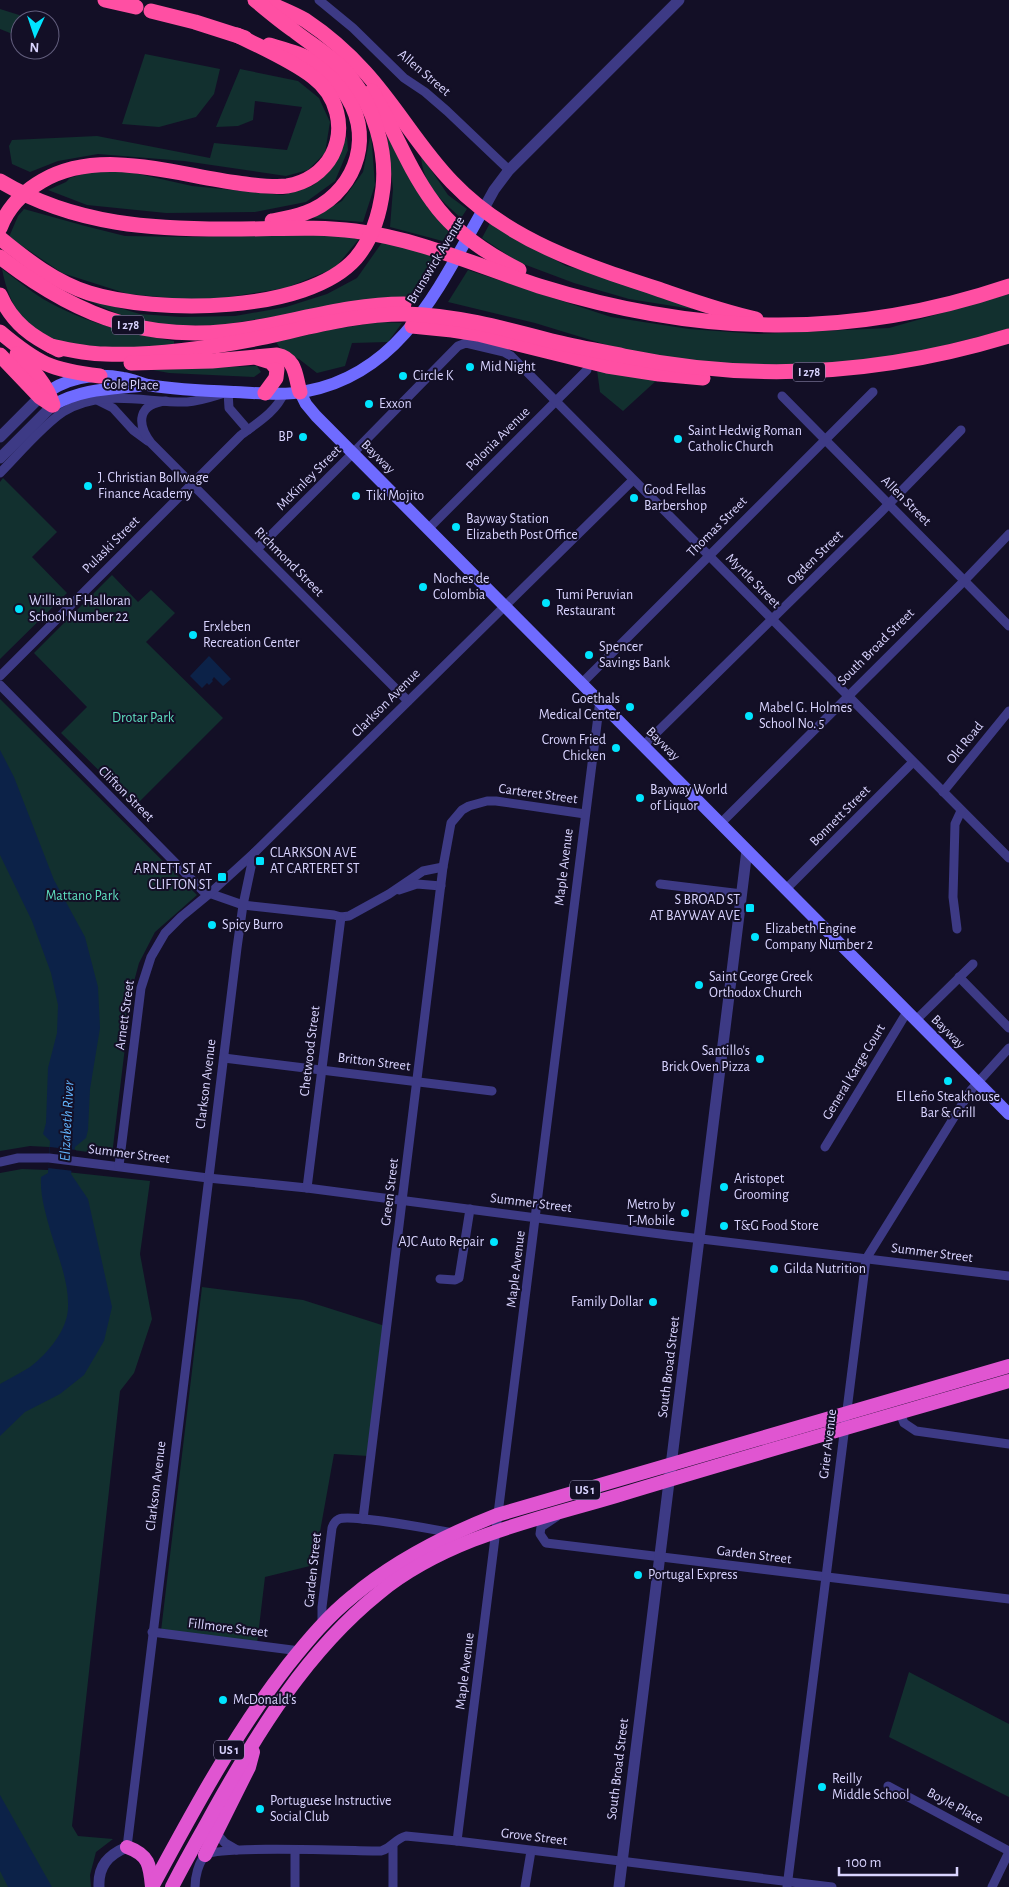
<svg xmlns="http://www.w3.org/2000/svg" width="1009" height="1887" viewBox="0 0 1009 1887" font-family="'Alegreya Sans',sans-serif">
<rect width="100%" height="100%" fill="#130f26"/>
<g fill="#12302f">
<path d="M 0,9 L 35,20 L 20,20 L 20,37 L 0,29 Z"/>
<path d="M 145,54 L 220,69 L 214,94 L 196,117 L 159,127 L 122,124 Z"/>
<path d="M 240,69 L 298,81 L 319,98 L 330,122 L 325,153 L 308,170 L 286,176 L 184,161 L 98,154 L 58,161 L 30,172 L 12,164 L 9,146 L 12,140 L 97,136 L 210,158 L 214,143 L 287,150 L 302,107 L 255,101 L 253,120 L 238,126 L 216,127 Z"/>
<path d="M 371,132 L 375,185 L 363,222 L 312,218 L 342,201 L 363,172 Z"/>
<path d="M 387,135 L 421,196 L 454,237 L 450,243 L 390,227 L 393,189 Z"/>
<path d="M 347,136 L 348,150 L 335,181 L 306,202 L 255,212 L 166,213 L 87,205 L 48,190 L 66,182 L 70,178 L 92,171 L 121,170 L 192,186 L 283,195 L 312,186 L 329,172 Z"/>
<path d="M 421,155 L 448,195 L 467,209 L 461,218 C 441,200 422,184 421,155 Z"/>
<path d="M 24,209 L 85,226 L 125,236 L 196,237 L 267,233 L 327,233 L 359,239 L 335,268 L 286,288 L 203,301 L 128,294 L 62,273 L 9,237 L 18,216 Z"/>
<path d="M 490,223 L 566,266 L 591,272 L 693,306 L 692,309 L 629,299 L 574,283 L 518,262 L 482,238 Z"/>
<path d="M 383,241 L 442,259 L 417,302 L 377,300 L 234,323 L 233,325 L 172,326 L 125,317 L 78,296 L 140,314 L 181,317 L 235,316 L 286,307 L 327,294 L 357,278 Z"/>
<path d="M 2,269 C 16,279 29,290 43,299 C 84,323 128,333 174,341 L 174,347 C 151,348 128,349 105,348 C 93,347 78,349 67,346 C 28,335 9,307 2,269 Z"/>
<path d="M 468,270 L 611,317 L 689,329 L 758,334 L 889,328 L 1009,294 L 1009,329 L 911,354 L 836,366 L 757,366 L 668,359 L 607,345 L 535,323 L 448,302 Z"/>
<path d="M 379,322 L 402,323 L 388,342 L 352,343 L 345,366 L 317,373 L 299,359 L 284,354 L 276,342 L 329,330 Z"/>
<path d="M 257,366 L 261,372 L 254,377 L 169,373 L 153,370 Z"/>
<path d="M 597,370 L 658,379 L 623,411 L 600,392 Z"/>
<path d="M 3,478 L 57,532 L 32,557 L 67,593 L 0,659 L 0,482 Z"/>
<path d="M 112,575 L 138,602 L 151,590 L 175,613 L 146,642 L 223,718 L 135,806 L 61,733 L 87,707 L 34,653 Z"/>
<path d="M 0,699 L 197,895 L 155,932 L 139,963 L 132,989 L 112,1155 L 49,1147 L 30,1146 L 0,1151 Z"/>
<path d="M 22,1169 L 48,1170 L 150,1181 L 140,1254 L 152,1319 L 134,1373 L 120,1391 L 72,1826 L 78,1836 L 113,1839 L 96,1852 L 90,1875 L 91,1887 L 0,1887 L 0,1173 Z"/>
<path d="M 202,1287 L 303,1300 L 385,1326 L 369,1456 L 334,1454 L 314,1565 L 265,1577 L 257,1644 L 161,1631 Z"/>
<path d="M 909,1672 L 1009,1724 L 1009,1797 L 889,1737 Z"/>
</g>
<g fill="#0c2248">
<path d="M 209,656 L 231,679 L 223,686 L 214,677 L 212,680 L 213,681 L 209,685 L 207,683 L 202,688 L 190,676 Z"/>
<path d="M 0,750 L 14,777 L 54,880 L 85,937 L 98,987 L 100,1028 L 90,1089 L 88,1130 L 86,1138 L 75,1147 L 71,1174 L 88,1199 L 112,1307 L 104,1341 L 84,1375 L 60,1394 L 25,1412 L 0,1436 L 0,1384 C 10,1378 21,1373 30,1367 C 47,1354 68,1330 68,1307 C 69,1282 58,1256 51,1233 C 46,1214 40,1197 41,1177 L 48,1173 L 50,1141 L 43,1134 L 46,1123 L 48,1068 L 57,1033 L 58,1005 L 51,973 L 32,921 L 0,855 Z"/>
<path d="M 0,1795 L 52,1887 L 8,1887 L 0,1871 Z"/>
</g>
<path fill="#130f26" d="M 50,1147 L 76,1150 L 74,1171 L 48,1168 Z"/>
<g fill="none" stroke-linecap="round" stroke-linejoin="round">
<g stroke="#3d3a85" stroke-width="9">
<path d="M 319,0 L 353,28 L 404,78 L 425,92 L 447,111 L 509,170"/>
<path d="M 782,396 L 1009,626"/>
<path d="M 99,401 L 113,408 L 133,430 L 148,441"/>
<path d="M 166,401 C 138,404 136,423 151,443 L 408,701"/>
<path d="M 0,473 C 18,455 42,426 63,412 C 101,388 146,403 187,402 C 201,401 214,396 228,392 L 229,408 L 248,430"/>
<path d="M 428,529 L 587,370"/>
<path d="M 257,549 L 353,453 L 458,346 L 466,343 L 504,352 L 511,356 L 1009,858"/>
<path d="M 0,676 L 241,435 C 257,423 276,412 284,393"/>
<path d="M 582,683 L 873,392"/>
<path d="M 0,685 L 203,891 L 243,905 L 334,915 L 341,917 L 349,916 L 389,894 L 423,871 L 443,867"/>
<path d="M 644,745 L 881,512 L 961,430"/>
<path d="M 943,792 L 1009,711"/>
<path d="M 721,823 L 965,580 L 1009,534"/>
<path d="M 660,884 L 742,894"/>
<path d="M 786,889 L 913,762"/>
<path d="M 399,890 L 417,884 L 441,886"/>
<path d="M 957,929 L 953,897 L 955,824 L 961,811"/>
<path d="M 959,977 L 1009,1028"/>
<path d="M 916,1020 L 973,964"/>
<path d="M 224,1058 L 492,1091"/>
<path d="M 825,1147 L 907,1012"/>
<path d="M 0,1162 L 18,1158 L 49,1158 L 208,1178 L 307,1188 L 668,1235 L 1009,1276"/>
<path d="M 119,1166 L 141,988 L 151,957 L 165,933 L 181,917 L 209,894 L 254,853 L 633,480"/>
<path d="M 307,1188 L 341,917"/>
<path d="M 440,1279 L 455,1280 L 459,1278 L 470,1209"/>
<path d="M 900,1413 L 904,1423 L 916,1431 L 1009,1444"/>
<path d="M 556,1517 L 541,1527 L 540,1534 L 546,1543 L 1009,1599"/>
<path d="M 363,1519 L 443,867 L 451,823 L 462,810 L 469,806 L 487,801 L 496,801 L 585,814"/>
<path d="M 322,1624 L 322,1607 L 332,1528 C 333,1524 335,1521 339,1519 C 350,1514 437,1530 453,1533"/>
<path d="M 152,1632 L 300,1651"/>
<path d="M 888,1786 L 1009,1851"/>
<path d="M 217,1834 L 225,1843 L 237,1850"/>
<path d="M 457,1841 L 600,700"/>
<path d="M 393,1846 L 393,1887"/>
<path d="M 127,1847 L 237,948 L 243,905 L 254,853"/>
<path d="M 195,1887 C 195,1878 198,1862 206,1855 C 218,1845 356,1851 381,1851 C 394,1847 394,1839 406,1836 L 457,1841 L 832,1887"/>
<path d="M 295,1887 L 295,1850"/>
<path d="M 525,1887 L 531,1851"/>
<path d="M 787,1887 L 866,1259 L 971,1090 L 1009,1048"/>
<path d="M 992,1887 L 1009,1852"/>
</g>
<g stroke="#3d3a85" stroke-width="11">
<path d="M 483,210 L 494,190 L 509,170 L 679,0"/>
<path d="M 0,437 L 40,397"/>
<path d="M 0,458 L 53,405"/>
<path d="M 99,1887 C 98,1866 108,1855 127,1847"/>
<path d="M 619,1887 L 747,850"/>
</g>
<g stroke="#6f6bff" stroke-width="12">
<path d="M 300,392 L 306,404 L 316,416 L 1009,1114"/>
<path d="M 41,397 C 64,378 94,372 123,378 C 132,379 140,383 148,385 C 177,390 207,391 235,392 C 258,393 284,396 307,391 C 402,373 440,285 483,210"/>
<path d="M 53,405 C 81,389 108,389 139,386"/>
</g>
<g stroke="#e055d1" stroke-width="14">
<path d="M 127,1847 C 149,1855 150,1865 152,1887"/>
<path d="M 205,1855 L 249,1767 L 253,1752"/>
<path d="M 152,1887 C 193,1811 235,1733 288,1665 C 308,1640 328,1616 353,1596 C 396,1560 446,1535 497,1515 L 1009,1366"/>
<path d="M 172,1887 C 185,1861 200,1836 214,1810 C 259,1730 307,1651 379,1593 C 446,1538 535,1520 616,1496 C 747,1456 878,1419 1009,1381"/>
</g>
<g stroke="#ff4fa3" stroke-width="15">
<path d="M 105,0 L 136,7"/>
<path d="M 267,2 C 279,8 293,13 305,20 C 326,34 348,53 365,72 C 397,107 419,148 452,182 C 507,240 584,265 658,289 C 690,300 723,312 756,319"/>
<path d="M 151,11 L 195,22 L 245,38"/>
<path d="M 269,45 C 286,50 303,54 318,64 C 331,73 340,85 348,98 C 375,142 352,196 305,213 C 295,217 283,219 272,221"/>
<path d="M 372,91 C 393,127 408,168 433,202 C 454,232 486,253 519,270"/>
<path d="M 0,181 C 75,226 156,230 241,229 C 279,229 317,226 355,231 C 419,239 478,266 539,286 C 700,336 849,340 1009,286"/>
<path d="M 0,228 C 8,207 23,192 42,181 C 100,147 176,175 238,183 C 254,185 271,188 287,186 C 306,183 323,172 332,155 C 346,128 337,95 313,77 C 291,60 262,48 237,35"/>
<path d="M 0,238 C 28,261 55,282 89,293 C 156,314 307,314 356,258 C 373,238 380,213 383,188 C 387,151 374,107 351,78 C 335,58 313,46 293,30 C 280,21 267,10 255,0"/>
<path d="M 0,257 C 81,320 155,346 258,327 C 307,318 354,304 404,304"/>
<path d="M 0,295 C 12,323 32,337 59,350"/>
<path d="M 412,326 L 452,330 L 478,334 L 607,366 L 659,374 L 703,378"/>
<path d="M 0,332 C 38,364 51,370 100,376"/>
<path d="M 51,346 C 69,350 87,354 105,354 C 156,356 209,348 260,338 C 307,328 355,314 404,314 C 455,315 503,328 552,341 C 576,347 600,351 624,356 C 755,383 881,375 1009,336"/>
<path d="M 17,354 C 32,369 47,384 53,405"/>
<path d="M 0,355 L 40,397 L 52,405"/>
<path d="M 258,358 L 271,362 L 277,369 L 276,378 L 265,393"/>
<path d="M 131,363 L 212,361 L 277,355 C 297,359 295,377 300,392"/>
</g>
</g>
<g fill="#00e5ff" stroke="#130f26" stroke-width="2">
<circle cx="470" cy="367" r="5"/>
<circle cx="403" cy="376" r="5"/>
<circle cx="369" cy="404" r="5"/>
<circle cx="303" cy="437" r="5"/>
<circle cx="678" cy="439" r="5"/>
<circle cx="88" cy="486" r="5"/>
<circle cx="356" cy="496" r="5"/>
<circle cx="634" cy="498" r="5"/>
<circle cx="456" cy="527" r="5"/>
<circle cx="423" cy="587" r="5"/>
<circle cx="546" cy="603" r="5"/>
<circle cx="19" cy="609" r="5"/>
<circle cx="193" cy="635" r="5"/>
<circle cx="589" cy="655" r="5"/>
<circle cx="630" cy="707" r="5"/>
<circle cx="749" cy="716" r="5"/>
<circle cx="616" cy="748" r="5"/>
<circle cx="640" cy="798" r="5"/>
<rect x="255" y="856" width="10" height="10" rx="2.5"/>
<rect x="217" y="872" width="10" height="10" rx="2.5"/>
<rect x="745" y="903" width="10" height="10" rx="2.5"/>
<circle cx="212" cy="925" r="5"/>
<circle cx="755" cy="937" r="5"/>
<circle cx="699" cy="985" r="5"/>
<circle cx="760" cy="1059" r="5"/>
<circle cx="948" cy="1081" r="5"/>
<circle cx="724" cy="1187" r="5"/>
<circle cx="685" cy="1213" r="5"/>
<circle cx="724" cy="1226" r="5"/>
<circle cx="494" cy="1242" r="5"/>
<circle cx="774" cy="1269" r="5"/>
<circle cx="653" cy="1302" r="5"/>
<circle cx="638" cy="1575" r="5"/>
<circle cx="223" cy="1700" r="5"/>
<circle cx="822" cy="1787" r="5"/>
<circle cx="260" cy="1809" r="5"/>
</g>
<g text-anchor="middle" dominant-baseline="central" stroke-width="4" stroke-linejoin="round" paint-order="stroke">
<g fill="#130f26" stroke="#9e99be" stroke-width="1">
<rect x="112" y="315.5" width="32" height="19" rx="4"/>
<rect x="793" y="362.5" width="32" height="19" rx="4"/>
<rect x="570" y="1480.5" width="30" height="19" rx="4"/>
<rect x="214" y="1740.5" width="30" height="19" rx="4"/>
</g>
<g font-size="12" font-weight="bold" fill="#d9d4ff">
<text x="128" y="325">I 278</text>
<text x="809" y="372">I 278</text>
<text x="585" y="1490">US 1</text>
<text x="229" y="1750">US 1</text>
</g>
<g font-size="14" fill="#d9d4ff" stroke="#130f26">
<text transform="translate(424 73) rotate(40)">Allen Street</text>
<text transform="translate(436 260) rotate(-59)">Brunswick Avenue</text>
<text transform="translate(131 385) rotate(1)">Cole Place</text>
<text transform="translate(498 439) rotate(-45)">Polonia Avenue</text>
<text transform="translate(378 457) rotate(45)">Bayway</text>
<text transform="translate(309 478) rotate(-45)">McKinley Street</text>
<text transform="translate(906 501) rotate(45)">Allen Street</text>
<text transform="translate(717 527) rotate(-45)">Thomas Street</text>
<text transform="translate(111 545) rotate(-45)">Pulaski Street</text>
<text transform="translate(815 558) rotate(-44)">Ogden Street</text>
<text transform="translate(289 562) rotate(45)">Richmond Street</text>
<text transform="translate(753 581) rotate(45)">Myrtle Street</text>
<text transform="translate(876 647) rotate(-45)">South Broad Street</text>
<text transform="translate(386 703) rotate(-45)">Clarkson Avenue</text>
<text transform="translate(965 743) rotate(-51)">Old Road</text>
<text transform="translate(663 744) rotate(45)">Bayway</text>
<text transform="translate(126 794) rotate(45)">Clifton Street</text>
<text transform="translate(538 794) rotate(8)">Carteret Street</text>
<text transform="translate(840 816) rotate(-45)">Bonnett Street</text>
<text transform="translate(564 867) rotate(-83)">Maple Avenue</text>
<text transform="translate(125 1015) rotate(-82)">Arnett Street</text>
<text transform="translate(948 1032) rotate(45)">Bayway</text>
<text transform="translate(310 1051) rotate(-83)">Chetwood Street</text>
<text transform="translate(374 1062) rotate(7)">Britton Street</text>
<text transform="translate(854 1072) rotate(-59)">General Karge Court</text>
<text transform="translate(206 1084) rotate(-83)">Clarkson Avenue</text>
<text transform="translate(129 1154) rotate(7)">Summer Street</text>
<text transform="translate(390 1192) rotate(-83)">Green Street</text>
<text transform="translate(531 1203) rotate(7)">Summer Street</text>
<text transform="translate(932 1253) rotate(7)">Summer Street</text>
<text transform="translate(516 1269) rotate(-83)">Maple Avenue</text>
<text transform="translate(669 1367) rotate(-83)">South Broad Street</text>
<text transform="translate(828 1444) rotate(-83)">Grier Avenue</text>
<text transform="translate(156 1486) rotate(-83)">Clarkson Avenue</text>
<text transform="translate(754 1555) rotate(7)">Garden Street</text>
<text transform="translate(313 1570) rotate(-84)">Garden Street</text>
<text transform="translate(228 1628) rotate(7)">Fillmore Street</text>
<text transform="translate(465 1671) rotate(-83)">Maple Avenue</text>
<text transform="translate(618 1769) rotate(-83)">South Broad Street</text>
<text transform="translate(955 1806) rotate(28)">Boyle Place</text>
<text transform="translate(534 1837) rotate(7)">Grove Street</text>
</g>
<g font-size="14" fill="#d9d4ff" stroke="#130f26" text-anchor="start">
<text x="480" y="367">Mid Night</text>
<text x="413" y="376">Circle K</text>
<text x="379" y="404">Exxon</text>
<text x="688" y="431">Saint Hedwig Roman<tspan x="688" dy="16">Catholic Church</tspan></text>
<text x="293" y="437" text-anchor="end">BP</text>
<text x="98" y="478">J. Christian Bollwage<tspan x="98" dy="16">Finance Academy</tspan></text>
<text x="644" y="490">Good Fellas<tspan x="644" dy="16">Barbershop</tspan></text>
<text x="366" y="496">Tiki Mojito</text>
<text x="466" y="519">Bayway Station<tspan x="466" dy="16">Elizabeth Post Office</tspan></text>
<text x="433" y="579">Noches de<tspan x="433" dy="16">Colombia</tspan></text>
<text x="556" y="595">Tumi Peruvian<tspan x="556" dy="16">Restaurant</tspan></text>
<text x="29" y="601">William F Halloran<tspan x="29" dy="16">School Number 22</tspan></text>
<text x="203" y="627">Erxleben<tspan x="203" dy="16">Recreation Center</tspan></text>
<text x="599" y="647">Spencer<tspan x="599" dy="16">Savings Bank</tspan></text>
<text x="620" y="699" text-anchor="end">Goethals<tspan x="620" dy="16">Medical Center</tspan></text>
<text x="759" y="708">Mabel G. Holmes<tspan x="759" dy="16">School No. 5</tspan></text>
<text x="606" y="740" text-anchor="end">Crown Fried<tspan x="606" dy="16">Chicken</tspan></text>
<text x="650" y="790">Bayway World<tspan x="650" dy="16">of Liquor</tspan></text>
<text x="270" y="853">CLARKSON AVE<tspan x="270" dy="16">AT CARTERET ST</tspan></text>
<text x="212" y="869" text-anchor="end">ARNETT ST AT<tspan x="212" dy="16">CLIFTON ST</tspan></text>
<text x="740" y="900" text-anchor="end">S BROAD ST<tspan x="740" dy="16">AT BAYWAY AVE</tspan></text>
<text x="222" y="925">Spicy Burro</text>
<text x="765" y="929">Elizabeth Engine<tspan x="765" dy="16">Company Number 2</tspan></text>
<text x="709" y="977">Saint George Greek<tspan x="709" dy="16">Orthodox Church</tspan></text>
<text x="750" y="1051" text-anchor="end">Santillo's<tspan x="750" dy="16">Brick Oven Pizza</tspan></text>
<text x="948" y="1097" text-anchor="middle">El Leño Steakhouse<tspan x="948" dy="16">Bar &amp; Grill</tspan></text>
<text x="734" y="1179">Aristopet<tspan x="734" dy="16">Grooming</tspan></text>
<text x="675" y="1205" text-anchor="end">Metro by<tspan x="675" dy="16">T-Mobile</tspan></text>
<text x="734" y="1226">T&amp;G Food Store</text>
<text x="484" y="1242" text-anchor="end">AJC Auto Repair</text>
<text x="784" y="1269">Gilda Nutrition</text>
<text x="643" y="1302" text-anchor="end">Family Dollar</text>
<text x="648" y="1575">Portugal Express</text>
<text x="233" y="1700">McDonald's</text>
<text x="832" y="1779">Reilly<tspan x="832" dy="16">Middle School</tspan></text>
<text x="270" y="1801">Portuguese Instructive<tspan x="270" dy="16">Social Club</tspan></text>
</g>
<g font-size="14" fill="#5fe0c0" stroke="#130f26">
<text x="143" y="718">Drotar Park</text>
<text x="82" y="896">Mattano Park</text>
</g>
<g font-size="15" font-style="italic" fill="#62b6ff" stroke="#130f26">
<text transform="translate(67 1121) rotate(-87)">Elizabeth River</text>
</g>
</g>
<g transform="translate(35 35) rotate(183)"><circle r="24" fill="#130f26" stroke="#625e7d"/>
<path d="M0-4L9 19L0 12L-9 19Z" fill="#00e5ff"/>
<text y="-8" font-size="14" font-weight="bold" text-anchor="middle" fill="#d9d4ff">N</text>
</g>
<path d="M839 1867v8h118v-8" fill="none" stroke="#d9d4ff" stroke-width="2.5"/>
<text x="846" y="1867" font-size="15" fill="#d9d4ff" stroke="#130f26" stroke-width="4" paint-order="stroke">100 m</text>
</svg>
